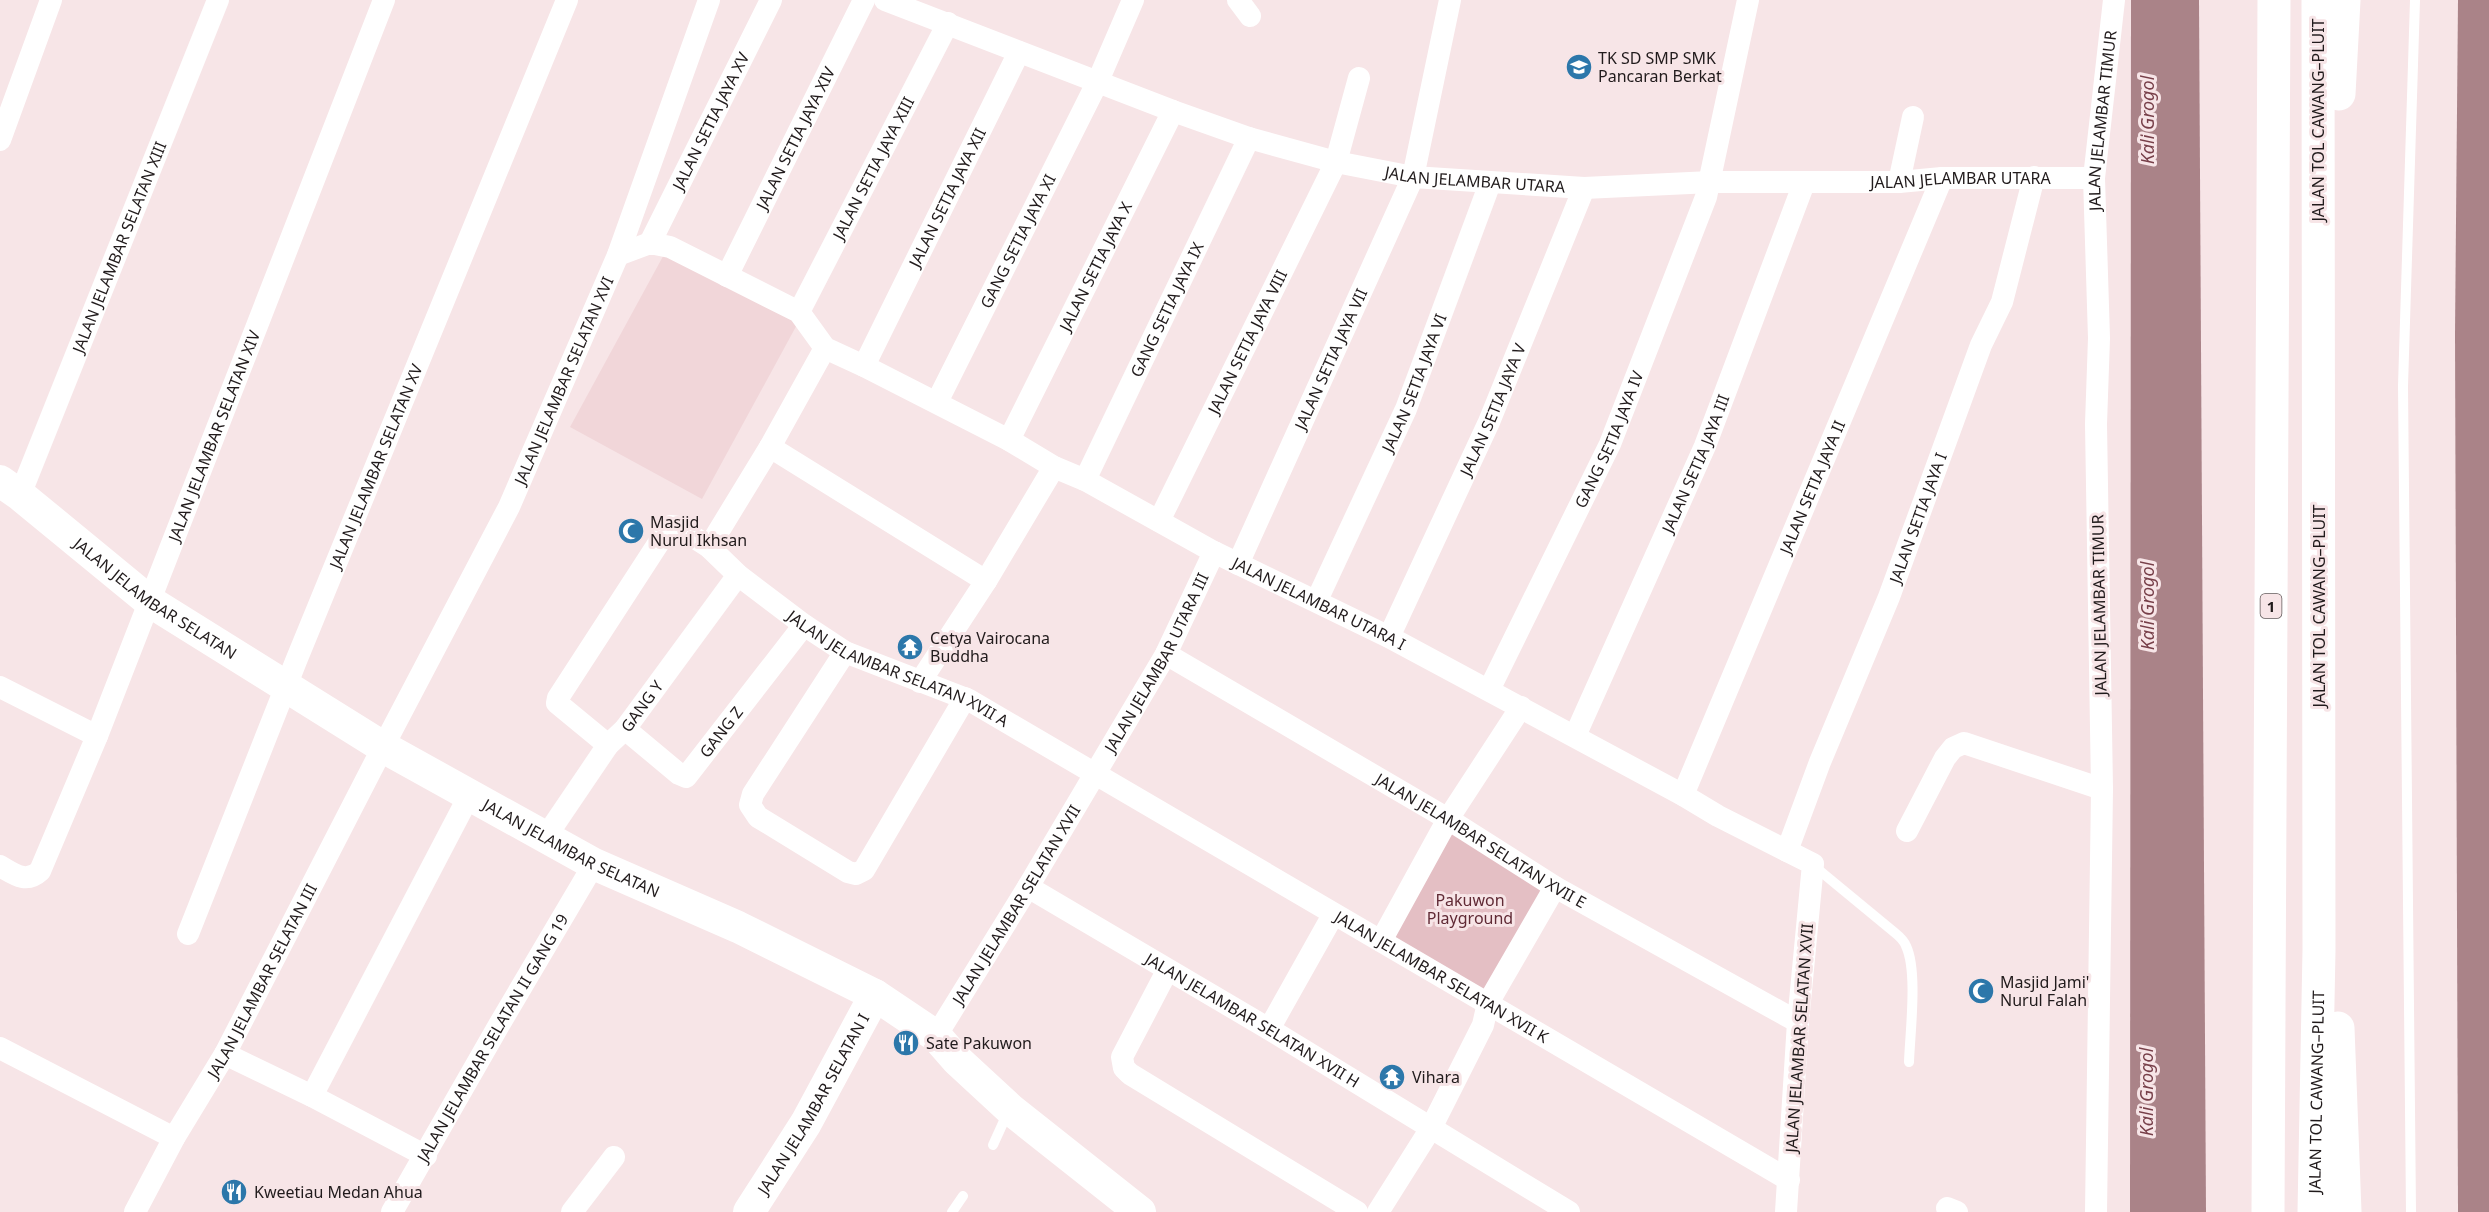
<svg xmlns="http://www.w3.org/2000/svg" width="2489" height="1212" viewBox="0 0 2489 1212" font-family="'Noto Sans',sans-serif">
<rect width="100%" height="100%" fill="#f7e5e7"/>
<path fill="#f1d6d9" d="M 667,249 L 799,321 L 702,499 L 570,427 Z"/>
<path fill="#e4bfc4" d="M 1448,819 L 1555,887 L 1488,1003 L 1381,941 Z"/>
<g fill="#aa8388">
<path d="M 2131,0 L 2199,0 L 2206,1212 L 2130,1212 Z"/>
<path d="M 2458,0 L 2489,0 L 2489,1212 L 2458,1212 L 2455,334 Z"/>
</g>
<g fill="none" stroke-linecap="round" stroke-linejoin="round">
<g stroke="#fff" stroke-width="10">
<path d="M 1814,866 L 1894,932 C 1899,936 1904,940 1906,946 C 1918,971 1910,1033 1909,1062"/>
<path d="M 993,1145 L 1008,1112"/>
<path d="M 952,1212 L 963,1196"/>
<path d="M 2411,1212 L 2403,386 L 2415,0"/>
</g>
<g stroke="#fff" stroke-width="22">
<path id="s1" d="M 885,0 L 1173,111 L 1249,138 L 1336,162 L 1413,177 L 1584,188 L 1711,182 L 1899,182 L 1942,178 L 2094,178"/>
<path d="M 1238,0 L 1250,16"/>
<path d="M 0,140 L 51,0"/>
<path d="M 1899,182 L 1913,117"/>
<path id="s2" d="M 650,243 L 771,0"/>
<path id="s3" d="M 618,255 L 650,243 L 670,247 L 799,312 L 825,348 L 864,366 L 1009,440 L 1054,467 L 1085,480 L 1214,552 L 1389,637 L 1683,795 L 1718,816 L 1813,864 L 1798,1022 L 1786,1212"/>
<path id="s4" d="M 727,276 L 864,0"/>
<path id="s5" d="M 799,312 L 948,23"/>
<path id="s6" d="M 864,366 L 1019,52"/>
<path id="s7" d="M 937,402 L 1098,81 L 1133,0"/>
<path id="s8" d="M 1009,440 L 1173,111"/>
<path d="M 770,447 L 986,581"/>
<path id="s9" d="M 1085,480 L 1249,138"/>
<path id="s10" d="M 20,495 L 218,0"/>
<path id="s11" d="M 1159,521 L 1336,162 L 1359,78"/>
<path d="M 709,547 L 770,447 L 825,348"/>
<path id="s12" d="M 1238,564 L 1413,177 L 1450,0"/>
<path id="s13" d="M 1317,600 L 1406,409 L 1490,183"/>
<path id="s14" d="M 1389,637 L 1489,422 L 1584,188"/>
<path d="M 845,652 L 753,794 L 750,805 L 758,817 L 848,872 L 856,874 L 864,870 L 965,698"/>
<path id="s15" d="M 1166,654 L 1448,819 L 1555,887 L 1798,1022"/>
<path d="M 920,682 L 986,581 L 1054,467"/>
<path d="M 0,687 L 97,736"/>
<path id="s16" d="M 1489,690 L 1610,444 L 1706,197 L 1748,0"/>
<path id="s17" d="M 625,729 L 679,774 L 686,777 L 804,625"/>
<path id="s18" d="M 1575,736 L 1705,446 L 1804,183"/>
<path id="s19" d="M 608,745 L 557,703 L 558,698 L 667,530 L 671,526 L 678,527 L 709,547 L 738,575 L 804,625 L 845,652 L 969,700 L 1789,1180"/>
<path id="s20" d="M 1683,795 L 1942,178"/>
<path d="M 1907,831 L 1945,758 L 1953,748 L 1964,743 L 2102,789"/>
<path id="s21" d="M 545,838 L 608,745 L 625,729 L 738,575"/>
<path id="s22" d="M 1787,851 L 1820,762 L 1889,597 L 1981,345 L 2002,302 L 2034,177"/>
<path id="s23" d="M 0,866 C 14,874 26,884 40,871 L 97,736 L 384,0"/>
<path id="s24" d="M 1028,887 L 1269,1029 L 1569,1212"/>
<path id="s25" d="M 188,934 L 296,661 L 567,0"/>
<path d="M 1381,941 L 1448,819 L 1521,707"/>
<path d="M 1167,971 L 1122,1057 L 1124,1068 L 1130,1074 L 1357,1212"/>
<path d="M 1269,1029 L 1333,915"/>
<path id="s26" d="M 936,1036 L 1028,887 L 1166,654 L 1214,552"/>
<path d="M 0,1048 L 174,1138"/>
<path d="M 225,1054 L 312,1096 L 426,1156"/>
<path d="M 312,1096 L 470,794"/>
<path d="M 1947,1208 L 1957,1212"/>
<path id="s27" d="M 135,1212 L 174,1138 L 225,1054 L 383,747 L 509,507 L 618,255 L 709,0"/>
<path id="s28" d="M 392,1212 L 499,1025 L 594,864"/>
<path d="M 572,1212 L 614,1157"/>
<path d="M 1378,1212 L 1431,1128 L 1483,1025 L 1488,1003 L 1555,887"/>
<path id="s29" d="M 2096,1212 L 2102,789 L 2096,424 L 2099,338 L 2094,178 L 2114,0"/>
</g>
<g stroke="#fff" stroke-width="32">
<path id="s30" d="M 0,481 L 20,495 L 149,601 L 383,747 L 594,864 L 738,927 L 875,995 L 936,1036 L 957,1060 L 1010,1109 L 1140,1212"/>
<path id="s31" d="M 749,1212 L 806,1123 L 875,995"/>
</g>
<g stroke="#fff" stroke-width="33">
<path d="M 2339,94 L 2344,0"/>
<path d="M 2338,1028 L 2345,1212"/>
<path d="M 2268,1212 L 2274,0"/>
<path id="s32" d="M 2314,1212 L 2319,950 L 2318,0"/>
</g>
</g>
<defs>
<symbol id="school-disc" viewBox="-11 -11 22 22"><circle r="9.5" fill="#2c77aa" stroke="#f7e5e7"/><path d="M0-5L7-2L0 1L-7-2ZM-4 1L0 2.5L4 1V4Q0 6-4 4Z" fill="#fff"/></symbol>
<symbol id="mosque-disc" viewBox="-11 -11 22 22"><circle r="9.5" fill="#2c77aa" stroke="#f7e5e7"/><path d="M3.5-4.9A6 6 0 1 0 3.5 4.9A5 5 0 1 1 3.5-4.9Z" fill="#fff"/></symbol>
<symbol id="temple-disc" viewBox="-11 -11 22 22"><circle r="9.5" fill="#2c77aa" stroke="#f7e5e7"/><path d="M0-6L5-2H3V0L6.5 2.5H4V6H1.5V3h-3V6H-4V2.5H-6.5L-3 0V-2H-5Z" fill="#fff"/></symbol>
<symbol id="restaurant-disc" viewBox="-11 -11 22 22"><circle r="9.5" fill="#2c77aa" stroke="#f7e5e7"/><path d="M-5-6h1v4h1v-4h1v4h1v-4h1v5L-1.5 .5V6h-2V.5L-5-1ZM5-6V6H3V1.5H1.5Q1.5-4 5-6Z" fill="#fff"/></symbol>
</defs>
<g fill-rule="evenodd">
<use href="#school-disc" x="1564" y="52" width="30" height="30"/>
<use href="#mosque-disc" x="616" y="516" width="30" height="30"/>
<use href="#temple-disc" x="895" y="632" width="30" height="30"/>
<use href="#mosque-disc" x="1966" y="976" width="30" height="30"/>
<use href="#restaurant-disc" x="891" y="1028" width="30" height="30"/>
<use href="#temple-disc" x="1377" y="1062" width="30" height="30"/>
<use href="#restaurant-disc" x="219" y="1177" width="30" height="30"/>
</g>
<g text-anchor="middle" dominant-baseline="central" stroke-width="6" stroke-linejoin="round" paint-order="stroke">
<rect fill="#f7e5e7" stroke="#615859" stroke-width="1.5" x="2260.5" y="594" width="21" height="24" rx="4.5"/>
<g font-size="15" font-weight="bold" fill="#211b1c">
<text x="2271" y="606">1</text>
</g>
<g font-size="16" fill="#211b1c" stroke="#f7e5e7" text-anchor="start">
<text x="1598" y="58">TK SD SMP SMK<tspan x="1598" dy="18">Pancaran Berkat</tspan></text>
<text x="650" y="522">Masjid<tspan x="650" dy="18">Nurul Ikhsan</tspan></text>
<text x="930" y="638">Cetya Vairocana<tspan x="930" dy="18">Buddha</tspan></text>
<text x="2000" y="982">Masjid Jami'<tspan x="2000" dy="18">Nurul Falah</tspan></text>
<text x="926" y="1043">Sate Pakuwon</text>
<text x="1412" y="1077">Vihara</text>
<text x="254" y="1192">Kweetiau Medan Ahua</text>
</g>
<g font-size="16" fill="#211b1c" stroke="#f7e5e7">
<text stroke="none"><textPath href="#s29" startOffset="1092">JALAN JELAMBAR TIMUR</textPath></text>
<text transform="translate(2318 120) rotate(-90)">JALAN TOL CAWANG–PLUIT</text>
<text stroke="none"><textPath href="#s2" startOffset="136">JALAN SETIA JAYA XV</textPath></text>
<text stroke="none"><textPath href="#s4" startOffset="154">JALAN SETIA JAYA XIV</textPath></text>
<text stroke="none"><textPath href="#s5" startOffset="162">JALAN SETIA JAYA XIII</textPath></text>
<text stroke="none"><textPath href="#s1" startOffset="620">JALAN JELAMBAR UTARA</textPath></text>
<text stroke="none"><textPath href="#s1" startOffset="1106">JALAN JELAMBAR UTARA</textPath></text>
<text stroke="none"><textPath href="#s6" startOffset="188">JALAN SETIA JAYA XII</textPath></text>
<text stroke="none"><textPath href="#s7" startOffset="180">GANG SETIA JAYA XI</textPath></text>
<text stroke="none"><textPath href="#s10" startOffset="267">JALAN JELAMBAR SELATAN XIII</textPath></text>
<text stroke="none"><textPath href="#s8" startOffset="194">JALAN SETIA JAYA X</textPath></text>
<text stroke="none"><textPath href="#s9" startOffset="189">GANG SETIA JAYA IX</textPath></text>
<text stroke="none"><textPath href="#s11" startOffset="200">JALAN SETIA JAYA VIII</textPath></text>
<text stroke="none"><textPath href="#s12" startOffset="225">JALAN SETIA JAYA VII</textPath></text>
<text stroke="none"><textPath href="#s27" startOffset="936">JALAN JELAMBAR SELATAN XVI</textPath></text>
<text stroke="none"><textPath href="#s13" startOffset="238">JALAN SETIA JAYA VI</textPath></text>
<text stroke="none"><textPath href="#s14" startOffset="250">JALAN SETIA JAYA V</textPath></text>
<text stroke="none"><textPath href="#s23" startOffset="513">JALAN JELAMBAR SELATAN XIV</textPath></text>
<text stroke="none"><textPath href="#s16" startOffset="278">GANG SETIA JAYA IV</textPath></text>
<text stroke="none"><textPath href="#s18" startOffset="298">JALAN SETIA JAYA III</textPath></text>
<text stroke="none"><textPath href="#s25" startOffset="504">JALAN JELAMBAR SELATAN XV</textPath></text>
<text stroke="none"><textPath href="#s20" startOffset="334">JALAN SETIA JAYA II</textPath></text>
<text stroke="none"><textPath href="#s22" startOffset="358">JALAN SETIA JAYA I</textPath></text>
<text stroke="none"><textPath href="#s30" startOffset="195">JALAN JELAMBAR SELATAN</textPath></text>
<text stroke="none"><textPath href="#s3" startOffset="800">JALAN JELAMBAR UTARA I</textPath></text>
<text transform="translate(2099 605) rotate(-91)">JALAN JELAMBAR TIMUR</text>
<text transform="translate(2319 606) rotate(-90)">JALAN TOL CAWANG–PLUIT</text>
<text stroke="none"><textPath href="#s26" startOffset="434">JALAN JELAMBAR UTARA III</textPath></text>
<text stroke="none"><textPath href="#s19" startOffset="548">JALAN JELAMBAR SELATAN XVII A</textPath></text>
<text stroke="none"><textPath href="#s21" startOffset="164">GANG Y</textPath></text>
<text stroke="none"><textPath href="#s17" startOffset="135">GANG Z</textPath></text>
<text stroke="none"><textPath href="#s15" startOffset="366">JALAN JELAMBAR SELATAN XVII E</textPath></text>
<text stroke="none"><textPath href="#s30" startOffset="681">JALAN JELAMBAR SELATAN</textPath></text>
<text stroke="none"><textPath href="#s26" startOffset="154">JALAN JELAMBAR SELATAN XVII</textPath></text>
<text stroke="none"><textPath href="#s19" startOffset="1174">JALAN JELAMBAR SELATAN XVII K</textPath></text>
<text stroke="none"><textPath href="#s27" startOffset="264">JALAN JELAMBAR SELATAN III</textPath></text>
<text stroke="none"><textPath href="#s24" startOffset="261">JALAN JELAMBAR SELATAN XVII H</textPath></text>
<text stroke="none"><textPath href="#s28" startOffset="201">JALAN JELAMBAR SELATAN II GANG 19</textPath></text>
<text transform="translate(1799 1038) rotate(-86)">JALAN JELAMBAR SELATAN XVII</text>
<text stroke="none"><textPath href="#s32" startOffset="120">JALAN TOL CAWANG–PLUIT</textPath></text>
<text stroke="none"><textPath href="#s31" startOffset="126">JALAN JELAMBAR SELATAN I</textPath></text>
</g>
<g font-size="16" fill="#602a35" stroke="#f7e5e7">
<text x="1470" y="900">Pakuwon<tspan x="1470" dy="18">Playground</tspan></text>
</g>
<g font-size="18" font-style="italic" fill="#773f49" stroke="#f7e5e7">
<text transform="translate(2147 120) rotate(-90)">Kali Grogol</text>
<text transform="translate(2147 606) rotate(-90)">Kali Grogol</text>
<text transform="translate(2146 1092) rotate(-90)">Kali Grogol</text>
</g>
</g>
</svg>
